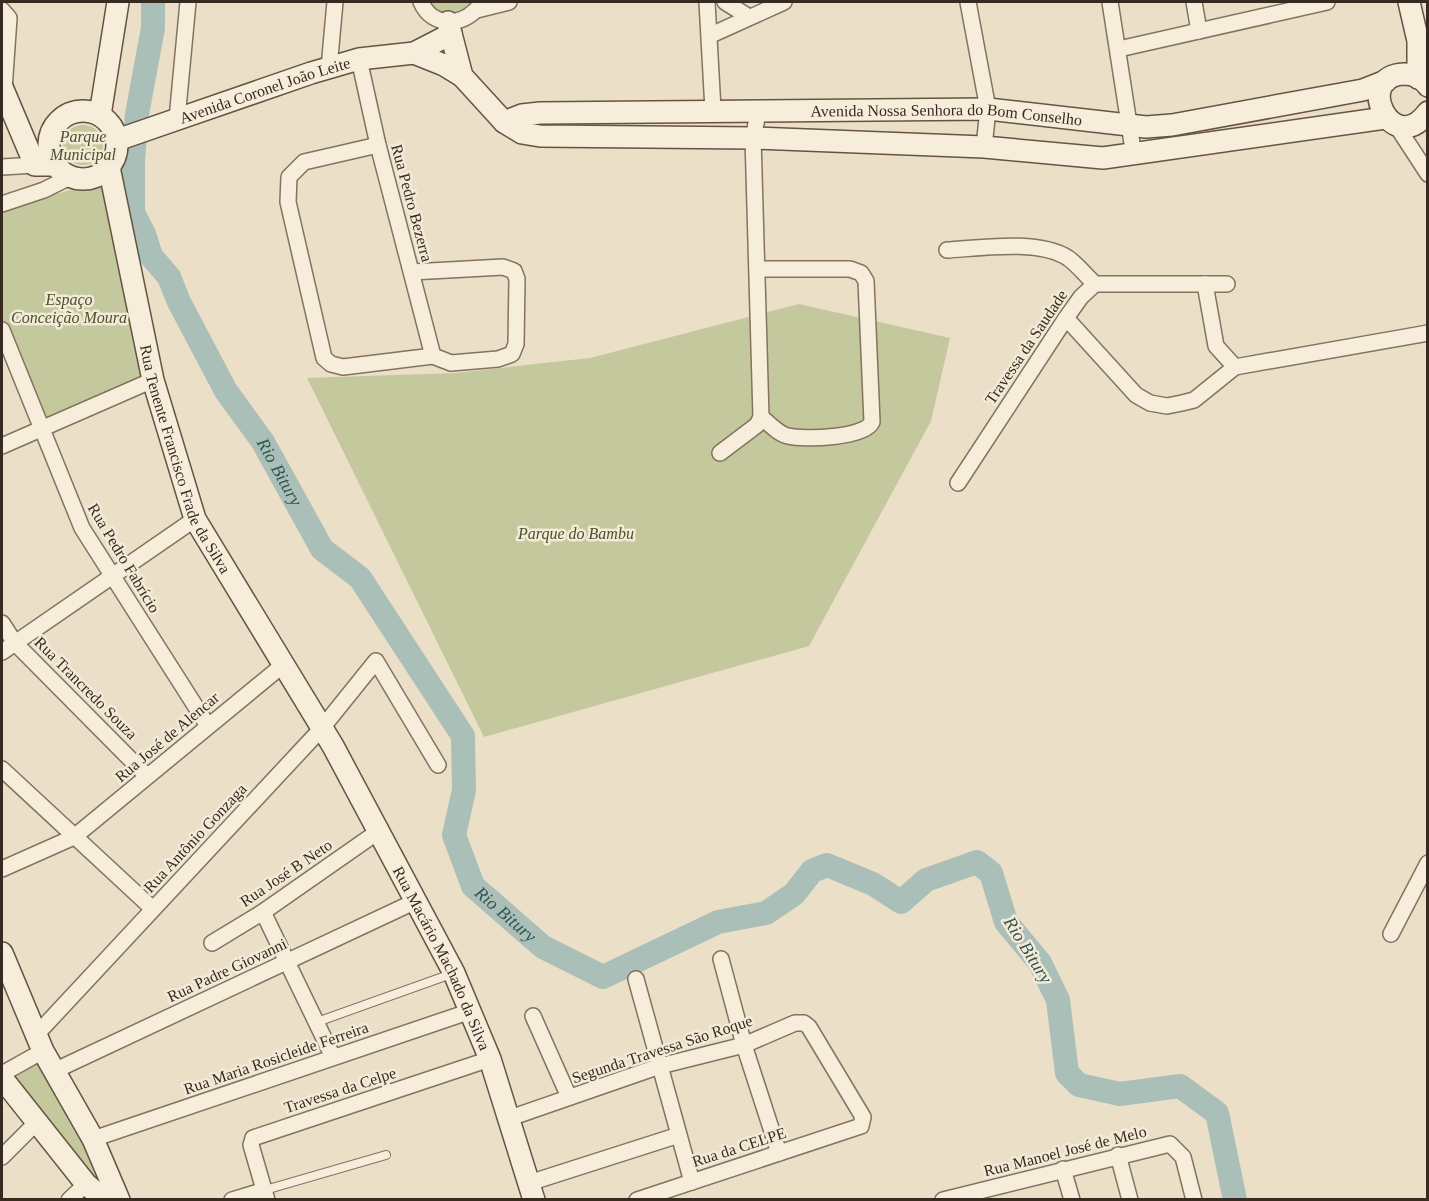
<svg xmlns="http://www.w3.org/2000/svg" width="1429" height="1201" viewBox="0 0 1429 1201" font-family="'Times New Roman',serif">
<rect width="100%" height="100%" fill="#ebdfc8"/>
<g fill="#c4c89d">
<path d="M 425,2 L 476,2 L 462,15 L 435,14 Z"/>
<circle cx="83" cy="145" r="20"/>
<path d="M 111,178 L 149,378 L 42,424 L 2,318 L 2,210 Z"/>
<path d="M 799,304 L 950,338 L 931,421 L 809,646 L 484,737 L 307,378 L 455,373 L 590,358 Z"/>
<path d="M 48,1060 L 113,1187 L 99,1195 L 2,1075 Z"/>
</g>
<g fill="none" stroke-linecap="round" stroke-linejoin="round">
<path stroke="#a9bfb8" stroke-width="24" id="s1" d="M 153,2 L 153,28 L 137,114 L 133,160 L 133,213 L 144,234 L 151,256 L 169,277 L 179,302 L 226,391 L 263,442 L 322,549 L 360,578 L 463,736 L 464,790 L 454,835 L 473,886 L 543,947 L 603,977 L 718,922 L 766,913 L 794,894 L 812,871 L 827,865 L 873,884 L 901,902 L 926,880 L 977,862 L 991,873 L 1006,922 L 1040,963 L 1058,1000 L 1067,1073 L 1079,1085 L 1120,1094 L 1180,1086 L 1217,1113 L 1235,1200"/>
<defs>
<g id="lane">
<path d="M 317,1022 L 454,973"/>
<path d="M 265,1190 L 386,1155"/>
</g>
<g id="street">
<path d="M 421,2 C 433,30 468,26 482,2"/>
<path d="M 707,2 L 713,110"/>
<path d="M 725,2 L 749,17"/>
<path d="M 968,2 L 988,109 L 984,147"/>
<path d="M 1110,2 L 1134,156"/>
<path d="M 1194,2 L 1199,31"/>
<path d="M 2,10 L 9,18 L 4,90"/>
<path d="M 477,10 L 509,2"/>
<path d="M 711,35 L 784,2"/>
<path d="M 1119,49 L 1327,2"/>
<path d="M 359,59 L 378,145 L 433,356"/>
<path d="M 329,68 L 335,2"/>
<path d="M 177,119 L 188,2"/>
<path d="M 1396,125 L 1428,174"/>
<path d="M 378,145 L 304,162 L 289,177 L 288,202 L 324,358 L 331,364 L 343,367 L 433,356 L 451,363 L 498,359 L 512,354 L 516,344 L 517,279 L 514,271 L 503,267 L 412,272"/>
<path d="M 2,167 L 35,165"/>
<path d="M 2,204 L 44,190 L 70,177"/>
<path d="M 947,250 C 980,248 1039,239 1068,258 C 1078,265 1086,276 1095,284"/>
<path d="M 757,269 L 850,269 L 861,273 L 866,281 L 872,422 C 865,438 804,440 788,436 C 778,434 769,423 761,417"/>
<path d="M 1205,284 L 1216,346 L 1235,367"/>
<path d="M 1066,318 L 1136,395 L 1150,403 L 1167,406 L 1182,403 L 1194,400 L 1235,367 L 1428,333"/>
<path d="M 2,330 L 82,528 L 208,726"/>
<path d="M 2,446 L 153,380"/>
<path d="M 720,453 L 757,425 L 761,417 L 753,138 L 759,109"/>
<path d="M 958,483 L 1066,318 L 1081,297 L 1095,284 L 1227,284"/>
<path d="M 2,623 L 15,643 L 147,776"/>
<path d="M 2,652 L 195,519"/>
<path d="M 2,769 L 153,909"/>
<path d="M 2,869 L 74,837 L 283,665"/>
<path d="M 263,912 L 333,1057"/>
<path d="M 1391,934 L 1428,863"/>
<path d="M 212,943 L 263,912 L 379,831"/>
<path d="M 721,959 L 744,1045 L 779,1153"/>
<path d="M 636,979 L 692,1182"/>
<path d="M 533,1016 L 569,1097"/>
<path d="M 36,1035 L 322,728 L 376,661 L 438,765"/>
<path d="M 54,1071 L 416,901"/>
<path d="M 2,1074 L 43,1051"/>
<path d="M 510,1118 L 660,1066 L 744,1045 L 795,1023 L 804,1023 L 809,1027 L 863,1117 L 861,1126 L 637,1200"/>
<path d="M 93,1139 L 471,1011"/>
<path d="M 1118,1155 L 1130,1200"/>
<path d="M 2,1157 L 36,1123"/>
<path d="M 1063,1169 L 1072,1200"/>
<path d="M 529,1183 L 679,1135"/>
<path d="M 69,1200 L 86,1184"/>
<path d="M 232,1200 L 265,1190"/>
<path d="M 267,1200 L 251,1145 L 253,1138 L 490,1059"/>
<path d="M 943,1200 L 1170,1144 L 1183,1157 L 1194,1200"/>
</g>
<g id="secondary">
<path d="M 1409,2 L 1418,41 L 1418,78"/>
<path d="M 448,22 L 462,76 L 504,122 L 522,133 L 540,136 L 753,138 L 984,147 L 1103,158 L 1385,118"/>
<path d="M 414,53 L 444,65 L 462,76"/>
<path d="M 1428,86 C 1423,78 1413,74 1404,74 C 1352,76 1393,160 1428,112"/>
<path d="M 2,87 L 35,165 L 54,165"/>
<circle cx="83" cy="145" r="34"/>
<path d="M 100,115 L 118,2"/>
<path id="s2" d="M 504,122 L 522,115 L 540,113 L 988,109 L 1146,127 L 1172,125 L 1363,90 L 1386,81"/>
<path id="s3" d="M 117,140 L 311,73 L 359,59 L 414,53 L 451,34"/>
<path id="s4" d="M 109,167 L 153,380 L 195,519 L 333,746 L 454,973 L 490,1059 L 534,1200"/>
<path d="M 2,953 L 43,1051 L 93,1139 L 119,1200"/>
<path d="M 2,1078 L 86,1184 L 105,1200"/>
</g>
</defs>
<use href="#lane" stroke="#85725f" stroke-width="10"/>
<use href="#street" stroke="#85725f" stroke-width="18"/>
<use href="#secondary" stroke="#675342" stroke-width="24"/>
<use href="#lane" stroke="#f6eddb" stroke-width="8"/>
<use href="#street" stroke="#f6eddb" stroke-width="15"/>
<use href="#secondary" stroke="#f6eddb" stroke-width="21"/>
</g>
<g text-anchor="middle" dominant-baseline="central" stroke-width="5" stroke-linejoin="round" paint-order="stroke">
<g font-size="16" fill="#372b21" stroke="#f3ead7">
<text stroke="none"><textPath href="#s3" startOffset="156">Avenida Coronel João Leite</textPath></text>
<text stroke="none"><textPath href="#s2" startOffset="444">Avenida Nossa Senhora do Bom Conselho</textPath></text>
<text transform="translate(412 203) rotate(75)">Rua Pedro Bezerra</text>
<text transform="translate(1026 347) rotate(-56)">Travessa da Saudade</text>
<text stroke="none"><textPath href="#s4" startOffset="303">Rua Tenente Francisco Frade da Silva</textPath></text>
<text transform="translate(124 558) rotate(59)">Rua Pedro Fabrício</text>
<text transform="translate(86 688) rotate(45)">Rua Trancredo Souza</text>
<text transform="translate(167 737) rotate(-40)">Rua José de Alencar</text>
<text transform="translate(195 838) rotate(-47)">Rua Antônio Gonzaga</text>
<text transform="translate(286 873) rotate(-34)">Rua José B Neto</text>
<text stroke="none"><textPath href="#s4" startOffset="867">Rua Macário Machado da Silva</textPath></text>
<text transform="translate(227 970) rotate(-25)">Rua Padre Giovanni</text>
<text transform="translate(662 1049) rotate(-18)">Segunda Travessa São Roque</text>
<text transform="translate(276 1058) rotate(-19)">Rua Maria Rosicleide Ferreira</text>
<text transform="translate(340 1090) rotate(-18)">Travessa da Celpe</text>
<text transform="translate(739 1147) rotate(-18)">Rua da CELPE</text>
<text transform="translate(1065 1151) rotate(-14)">Rua Manoel José de Melo</text>
</g>
<g font-size="16" font-style="italic" fill="#49512a" stroke="#f3ead7">
<text x="83" y="136">Parque<tspan x="83" dy="18">Municipal</tspan></text>
<text x="69" y="299">Espaço<tspan x="69" dy="18">Conceição Moura</tspan></text>
<text x="576" y="533">Parque do Bambu</text>
</g>
<g font-size="18" font-style="italic" fill="#325552" stroke="#f3ead7">
<text stroke="none"><textPath href="#s1" startOffset="512">Rio Bitury</textPath></text>
<text stroke="none"><textPath href="#s1" startOffset="1034">Rio Bitury</textPath></text>
<text transform="translate(1028 950) rotate(58)">Rio Bitury</text>
</g>
</g>
<rect width="1429" height="1201" fill="none" stroke="#372b21" stroke-width="6"/>
</svg>
